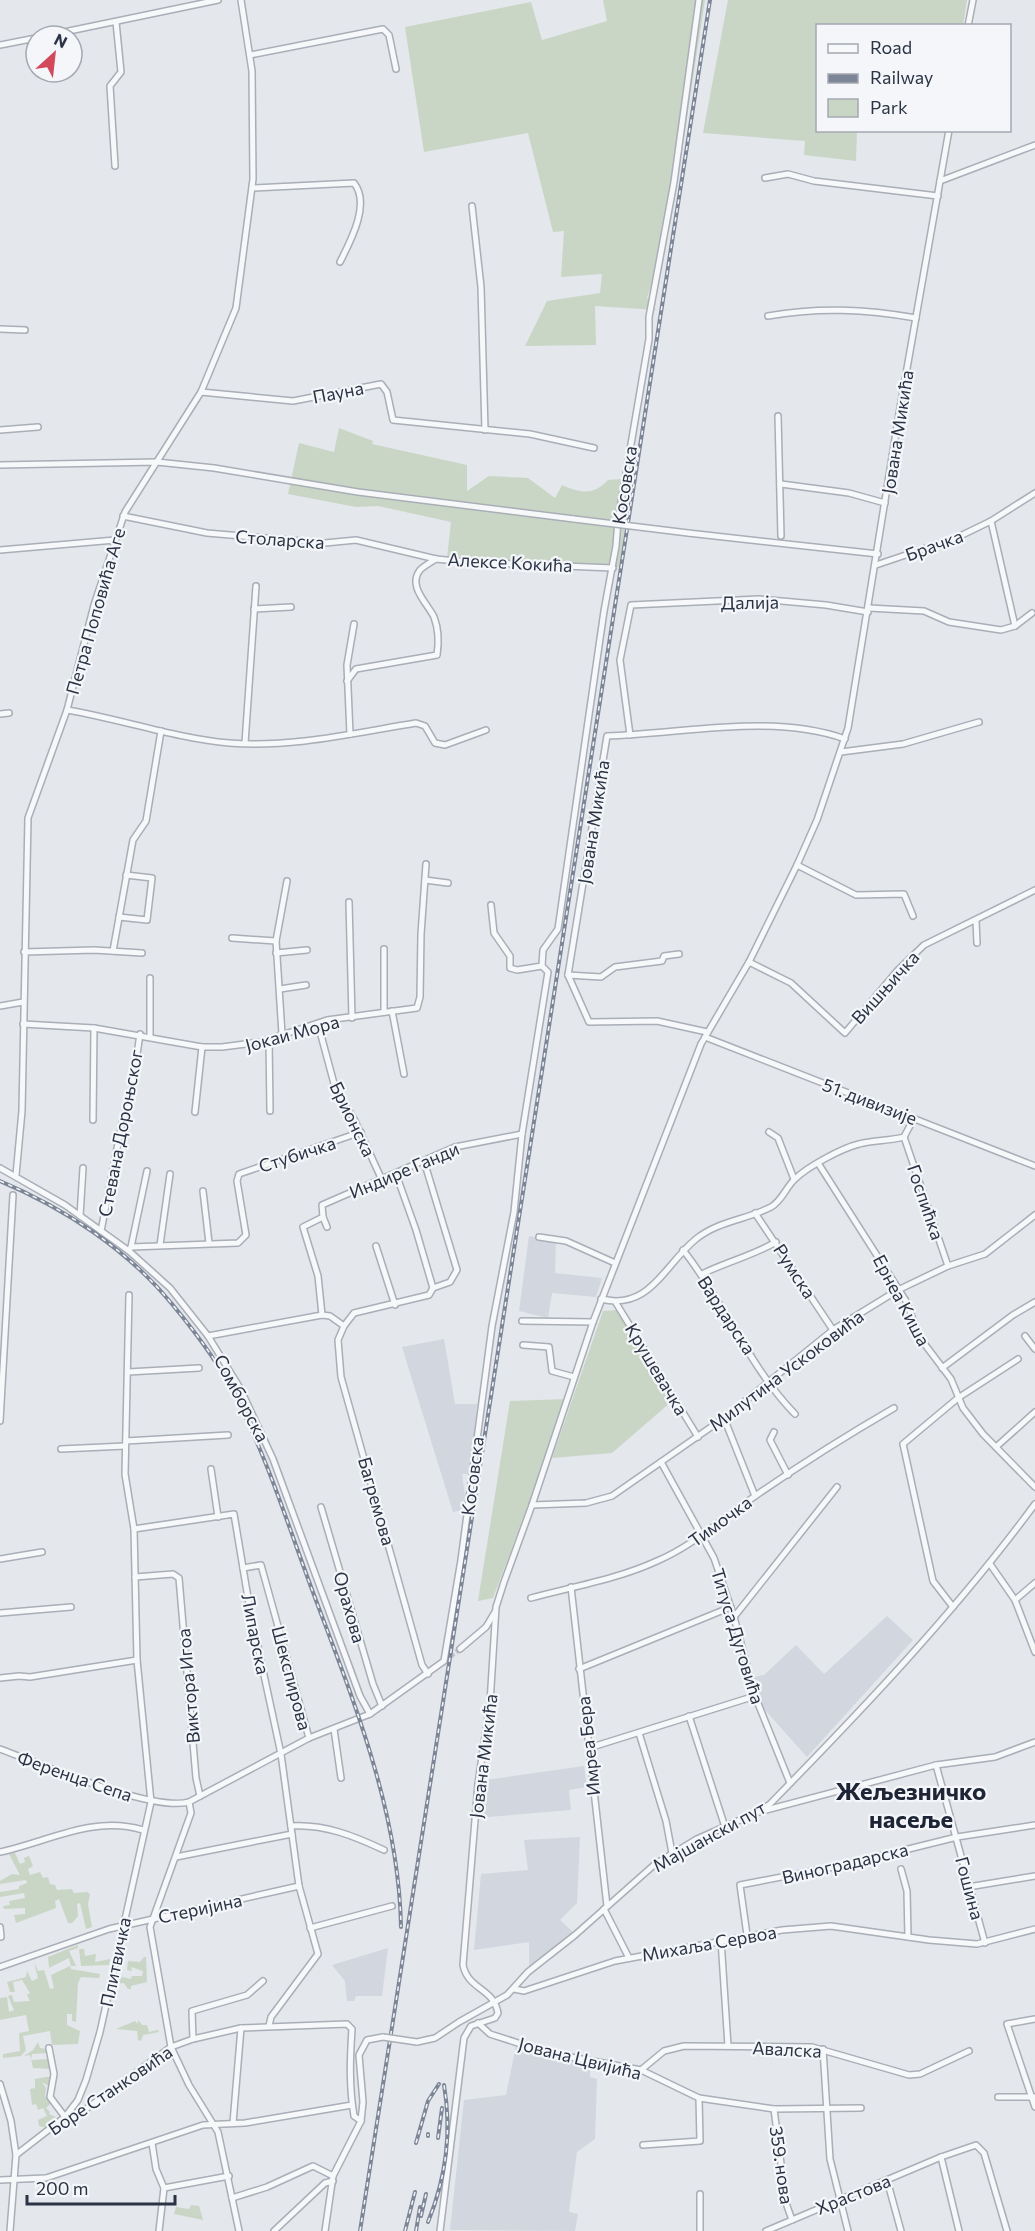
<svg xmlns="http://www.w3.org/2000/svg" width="1035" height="2231" viewBox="0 0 1035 2231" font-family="Commissioner,sans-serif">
<rect width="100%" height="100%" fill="#e4e7ec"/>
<g fill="#d2d6de">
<path d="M 529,1236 L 556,1241 L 555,1273 L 602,1278 L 596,1297 L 552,1293 L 548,1318 L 519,1311 Z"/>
<path d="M 444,1339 L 455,1404 L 477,1404 L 471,1474 L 462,1474 L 467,1509 L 453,1512 L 402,1347 Z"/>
<path d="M 887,1616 L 913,1640 L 807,1757 L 764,1709 L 754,1677 L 764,1675 L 796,1645 L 824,1674 Z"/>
<path d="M 584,1766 L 587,1787 L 569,1790 L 571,1810 L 476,1818 L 479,1781 Z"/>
<path d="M 580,1837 L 577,1903 L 560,1920 L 574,1933 L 529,1969 L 529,1942 L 474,1950 L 481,1874 L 528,1870 L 524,1840 Z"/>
<path d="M 388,1948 L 382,1996 L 356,1996 L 354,2001 L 347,2001 L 345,1981 L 332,1965 Z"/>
<path d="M 517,2041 L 590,2057 L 590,2077 L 597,2079 L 595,2139 L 577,2152 L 569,2212 L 578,2214 L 575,2231 L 450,2230 L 464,2100 L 506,2095 Z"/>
</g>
<g fill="#c9d6c5">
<path d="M 603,0 L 705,0 L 671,221 L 647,298 L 656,310 L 595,306 L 596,345 L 525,346 L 547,301 L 600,293 L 602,274 L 561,277 L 564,231 L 553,232 L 528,133 L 424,152 L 405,27 L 531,2 L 542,40 L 607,21 Z"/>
<path d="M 728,0 L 967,0 L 963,25 L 818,26 L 818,130 L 857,131 L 856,161 L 804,155 L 805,141 L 703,133 Z"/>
<path d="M 339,428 L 373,441 L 372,444 L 467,465 L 467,491 L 489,476 L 528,478 L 555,498 L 562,485 C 581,493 593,496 608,480 L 632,478 L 619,567 C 561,560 505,562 447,558 L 451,522 L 378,506 L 356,507 L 288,494 L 299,443 L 334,452 Z"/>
<path d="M 617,1310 L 671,1402 L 612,1453 L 552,1458 L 603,1311 Z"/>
<path d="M 568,1399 L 493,1598 L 478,1601 L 510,1401 Z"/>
<path d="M 15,1853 L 20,1864 L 25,1862 L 24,1858 L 29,1856 L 33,1866 L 28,1869 L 30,1875 L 40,1872 L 43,1878 L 48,1877 L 50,1884 L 55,1885 L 57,1890 L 72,1889 L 74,1893 L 87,1892 L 90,1894 L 88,1904 L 92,1927 L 86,1929 L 80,1903 L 77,1904 L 78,1916 L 72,1923 L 68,1923 L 59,1899 L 55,1901 L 56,1908 L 16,1923 L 14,1915 L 25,1914 L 25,1908 L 4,1909 L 3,1906 L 10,1905 L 9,1901 L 25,1898 L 24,1893 L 0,1897 L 0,1892 L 19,1889 L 19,1886 L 27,1883 L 26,1880 L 0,1884 L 0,1881 L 12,1874 L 20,1875 L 9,1854 Z"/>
<path d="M 78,1945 L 78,1948 L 69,1951 L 76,1966 L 71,1966 L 69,1958 L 49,1968 L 48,1957 Z"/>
<path d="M 79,1949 L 84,1949 L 85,1956 L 96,1954 L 95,1962 L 110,1959 L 109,1965 L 81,1966 Z"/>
<path d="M 144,1957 L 146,1957 L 147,1982 L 131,1986 L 131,1989 L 128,1989 L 124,1983 L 115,1984 L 118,1976 L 131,1979 L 132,1976 L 142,1976 L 143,1971 L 131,1967 L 132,1971 L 127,1970 L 128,1961 L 140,1962 Z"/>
<path d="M 34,1962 L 38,1971 L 44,1970 L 50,1989 L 54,1988 L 51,1975 L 70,1966 L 71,1969 L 100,1974 L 99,1978 L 81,1977 L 78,1983 L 76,2022 L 72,2021 L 72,2014 L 67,2014 L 67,2025 L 80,2031 L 78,2044 L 52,2045 L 50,2031 L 23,2036 L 26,2050 L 21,2056 L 3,2058 L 3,2054 L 20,2051 L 19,2033 L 29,2031 L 26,2015 L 0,2020 L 0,1998 L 7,1997 L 9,2012 L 14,2010 L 8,1996 L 12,1995 L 14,2002 L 30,2001 L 27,1995 L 30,1993 L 22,1980 L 13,1982 L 15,1992 L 10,1992 L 7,1982 L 26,1977 L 27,1971 L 32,1981 L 38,1978 Z"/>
<path d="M 138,2020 L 142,2025 L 147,2025 L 149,2032 L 158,2030 L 159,2032 L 143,2035 L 141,2041 L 138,2040 L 137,2031 L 116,2029 L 135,2021 L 138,2024 Z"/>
<path d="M 38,2042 L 40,2048 L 47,2049 L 49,2053 L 32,2054 L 31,2060 L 50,2059 L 52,2069 L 33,2068 L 30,2055 L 24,2056 L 33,2050 Z"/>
<path d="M 46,2077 L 53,2077 L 50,2087 L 42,2082 L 46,2088 L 45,2096 L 51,2103 L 46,2108 L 50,2112 L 49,2114 L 56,2117 L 52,2120 L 55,2123 L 48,2128 L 39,2126 L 38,2120 L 47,2116 L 43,2108 L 38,2110 L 36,2104 L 32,2105 L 30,2089 L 35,2088 L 35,2079 Z"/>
<path d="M 191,2205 L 199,2206 L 203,2220 L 174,2214 L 176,2207 L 189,2209 Z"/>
</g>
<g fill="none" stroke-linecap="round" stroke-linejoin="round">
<path stroke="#bfc3cb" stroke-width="5" stroke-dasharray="5 2.5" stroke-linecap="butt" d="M 444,1661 L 460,1649"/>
<defs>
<g id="minor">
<path d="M 968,26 L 973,0"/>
<path d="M 45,36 L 218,0"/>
<path d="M 0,45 L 36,38"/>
<path d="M 250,55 L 383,29 L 389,35 L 396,69"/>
<path d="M 115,166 L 110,86 L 121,72 L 116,22"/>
<path d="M 765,178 L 788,174 L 814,181 L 938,196"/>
<path d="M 940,181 L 1035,145"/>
<path d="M 252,188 L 354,183 C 371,204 350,242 340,262"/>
<path d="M 472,206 L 481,287 L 485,430"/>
<path d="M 768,316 C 819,307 865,309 916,318"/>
<path d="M 0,329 L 25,330"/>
<path d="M 201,392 L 293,401 L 381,384 L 387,392 L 393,420 L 530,434 L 594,448"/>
<path d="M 778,416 L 781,536"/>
<path d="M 0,430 L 38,427"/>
<path d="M 0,465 L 157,462 L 214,468 L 358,492 L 574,519"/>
<path d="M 781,484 L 849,493 L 885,503"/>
<path d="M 123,516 L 207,533 L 325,543 L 356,540 L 436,559 L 466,562 L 613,568"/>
<path d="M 991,521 L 1015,626"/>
<path d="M 688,533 L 878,554"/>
<path d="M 0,550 L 115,540"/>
<path d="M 876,565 L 956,538 L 991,521 L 1035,493"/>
<path d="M 869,608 L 924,611 L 949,622 L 1001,630 L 1015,626 L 1032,613"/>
<path d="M 254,609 L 291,607"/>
<path d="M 347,681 L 356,669 L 437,655 C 439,642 439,630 434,617 C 428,604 407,586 420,570 C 424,566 431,562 436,559"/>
<path d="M 67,710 C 121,719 174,738 229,743 C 292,748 354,733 416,723 L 425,726 L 435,743 L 445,745 L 486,730"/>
<path d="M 0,714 L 9,713"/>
<path d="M 350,734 L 347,665 L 354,624"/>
<path d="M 630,735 L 620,660 L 631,605 L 759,599 L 826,605 L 868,612"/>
<path d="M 245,743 L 256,586"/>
<path d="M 841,752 L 903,744 L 979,722"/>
<path d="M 797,865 L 856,895 L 904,894 L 913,916"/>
<path d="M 425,880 L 448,883"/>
<path d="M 349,902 L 352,1018"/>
<path d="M 119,917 L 147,920 L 152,878 L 126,875"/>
<path d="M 976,921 L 977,943"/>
<path d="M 232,938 L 276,941"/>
<path d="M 384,949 L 384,1012"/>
<path d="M 113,951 L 133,840 L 146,821 L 161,731"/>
<path d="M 24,952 L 94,950 L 142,953"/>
<path d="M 276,953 L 307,950"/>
<path d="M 749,962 L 791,983 L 845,1033 L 897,971 L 924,945 L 1035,890"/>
<path d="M 542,966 L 543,950 L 558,929 L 604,611 L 616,546 L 618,520 L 649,339 L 649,317 L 674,182 L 699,0"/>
<path d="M 568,975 L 601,977 L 615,967 L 662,961 L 664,956 L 679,954"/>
<path d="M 280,989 L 306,985"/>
<path d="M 0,1006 L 23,1002"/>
<path d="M 392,1011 L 404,1074"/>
<path d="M 23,1024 L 94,1028 L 202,1047 L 222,1047 L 261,1042 L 327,1020 L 417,1008 L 420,997 L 421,934 L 426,864"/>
<path d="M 318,1024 L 336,1091 L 354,1119 L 382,1180"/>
<path d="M 707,1032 L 657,1021 L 589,1022 L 568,975 L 607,736 C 682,734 772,713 845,739"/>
<path d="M 282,1034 L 276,941 L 287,881"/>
<path d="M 150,1036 L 150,978"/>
<path d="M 705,1037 L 1035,1166"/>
<path d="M 269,1039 L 270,1111"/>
<path d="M 195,1112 L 202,1047"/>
<path d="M 93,1120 L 94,1028"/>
<path d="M 769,1132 L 778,1138 L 794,1179"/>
<path d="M 904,1137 L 948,1266"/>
<path d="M 424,1161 L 457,1270 L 450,1282 L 433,1288"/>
<path d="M 818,1163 L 906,1301 L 920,1338 L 951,1379 L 963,1408 L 983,1434 L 1035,1487"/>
<path d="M 0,1168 L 65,1205 L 129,1251 L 170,1288 L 208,1336 L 240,1388 L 273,1459 L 360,1696 L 370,1714"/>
<path d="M 396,1174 L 416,1230 L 433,1288"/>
<path d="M 16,1175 L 22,1111 L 28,818 L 67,710 L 94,605 L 125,512 L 201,392 L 236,308 L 253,179 L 252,71 L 241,0"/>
<path d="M 203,1191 L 209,1243"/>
<path d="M 755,1213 L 833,1330"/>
<path d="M 80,1216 L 83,1168"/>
<path d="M 323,1217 L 327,1227"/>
<path d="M 101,1231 L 123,1118 L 130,1101 L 140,1034"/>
<path d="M 539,1237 L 566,1241 L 615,1263"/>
<path d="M 160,1245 L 170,1174"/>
<path d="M 376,1246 L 395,1305"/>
<path d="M 131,1247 L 147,1171"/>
<path d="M 683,1250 C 724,1301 749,1367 795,1414"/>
<path d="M 129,1251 L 131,1247 L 238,1243 L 246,1235 L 237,1181 L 239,1174 L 361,1132"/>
<path d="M 702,1274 C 726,1262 752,1256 776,1242"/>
<path d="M 601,1299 C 650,1311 664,1265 696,1239 C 718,1221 746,1220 771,1207 C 782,1201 786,1187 795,1179 C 807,1167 842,1148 859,1144 C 874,1140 889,1141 904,1137 L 914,1118"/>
<path d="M 616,1303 L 698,1437"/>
<path d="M 322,1315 L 318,1276 L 303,1227 L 323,1217 L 322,1205 L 455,1147 L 522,1134"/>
<path d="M 522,1321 L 593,1322"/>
<path d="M 344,1326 L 338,1340 L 341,1377 L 422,1665 L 428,1674"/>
<path d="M 208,1336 L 322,1315 L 330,1316 L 344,1326 L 354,1313 L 429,1295 L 433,1288"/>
<path d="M 1025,1336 L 1035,1349"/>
<path d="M 523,1345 L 549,1347 L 552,1371 L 574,1377"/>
<path d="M 942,1368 L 1013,1315 L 1035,1302"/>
<path d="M 128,1372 L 199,1368"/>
<path d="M 724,1418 L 755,1496"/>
<path d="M 0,1421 L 13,1195"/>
<path d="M 774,1432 L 770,1440 L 788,1475"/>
<path d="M 126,1441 L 228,1435"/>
<path d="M 996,1447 L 1035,1412"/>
<path d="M 61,1449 L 125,1446"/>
<path d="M 661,1462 L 714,1558 L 734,1617 L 755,1696 L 790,1783"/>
<path d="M 211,1469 L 218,1517"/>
<path d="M 532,1505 L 586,1503 L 612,1496 L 724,1418 L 833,1330 L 898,1290 L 948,1266 L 985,1254 L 1035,1215"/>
<path d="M 321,1507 L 373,1684 L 382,1706"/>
<path d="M 134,1529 L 234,1514 L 250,1610 L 281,1754 L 299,1886 L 318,1954 L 271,2017 L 269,2026"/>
<path d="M 0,1559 L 42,1552"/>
<path d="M 990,1564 L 1015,1600 L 1035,1652"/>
<path d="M 243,1568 L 261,1565 L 309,1738"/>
<path d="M 135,1577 L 173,1574 L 179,1578 L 196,1778 L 200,1796"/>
<path d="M 571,1587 L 607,1906"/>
<path d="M 531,1598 C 572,1587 618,1579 657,1561 C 692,1546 718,1522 748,1501 C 795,1468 844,1437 894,1408"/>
<path d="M 1015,1600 L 1035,1583"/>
<path d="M 953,1607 L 933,1581 L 903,1444 L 958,1398 L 1018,1359"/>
<path d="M 0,1613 L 71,1607"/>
<path d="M 734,1617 L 837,1487"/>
<path d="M 460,1649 L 486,1627 L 495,1612"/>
<path d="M 579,1669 L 731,1607"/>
<path d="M 0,1678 L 19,1676 L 30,1677 L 137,1660"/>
<path d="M 689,1716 L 725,1827"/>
<path d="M 334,1729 L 341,1778"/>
<path d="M 639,1733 L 666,1821 L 672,1853"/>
<path d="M 589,1748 L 755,1696"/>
<path d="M 0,1749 C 41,1764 152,1812 189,1802 L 309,1738 L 370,1714 L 444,1661 L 461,1560 L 492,1326 L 514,1212 L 522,1134 L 548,972 L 542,966 L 517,970 L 510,968 L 510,956 L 494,933 L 491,905"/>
<path d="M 936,1765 L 985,1943"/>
<path d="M 189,1802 L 191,1813 L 150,1927 L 171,2047 L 189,2085 L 218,2132 L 239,2231"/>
<path d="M 759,1812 L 936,1765 L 995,1757 L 1035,1742"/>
<path d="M 291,1826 C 325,1824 354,1836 384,1850"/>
<path d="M 0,1852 C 48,1842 92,1815 143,1830"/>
<path d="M 176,1857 L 292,1834"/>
<path d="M 901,1869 L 907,1891 L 908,1937"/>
<path d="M 968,1887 L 1035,1876"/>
<path d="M 604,1909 L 629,1958"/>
<path d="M 0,1927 L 1,1937"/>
<path d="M 310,1928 L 392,1906"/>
<path d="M 747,1935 L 740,1885 L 844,1865 L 957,1837 L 1035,1825"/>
<path d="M 721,1940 L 728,2046"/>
<path d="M 0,1967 L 109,1929 L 299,1886"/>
<path d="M 514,1989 L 524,1991 L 615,1961 L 782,1930 L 831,1926 L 929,1940 L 977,1944 L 1035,1929"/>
<path d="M 1035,2019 L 1007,2024 L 1035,2107"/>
<path d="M 478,2023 L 490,2034 L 549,2053 L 641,2070 L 699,2098 L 774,2109 L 861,2108"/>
<path d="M 193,2039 L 192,2011 L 247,1995 L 263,1981"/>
<path d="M 417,2042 L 435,2038 L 459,2022 L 507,1995 L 528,1972 L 575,1935 L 654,1865 L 697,1839 L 758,1812 L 770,1804 C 863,1709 956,1611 1035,1504"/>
<path d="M 49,2048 L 54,2074 L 50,2097 L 65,2117"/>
<path d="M 823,2049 L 830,2159 L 848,2231"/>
<path d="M 641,2070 L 664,2051 L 684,2046 L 812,2047 L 909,2075 L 920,2074 L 969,2051"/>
<path d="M 0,2084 L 11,2121 L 16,2155 L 10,2231"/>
<path d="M 998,2097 L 1035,2097"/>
<path d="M 774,2109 L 786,2203 L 792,2220"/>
<path d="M 65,2117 L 75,2117 L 171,2047 L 193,2039 L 241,2028 L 347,2024 L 352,2029 C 350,2059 349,2086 354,2116 L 361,2121"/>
<path d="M 233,2123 L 241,2028"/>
<path d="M 152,2143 L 156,2169 L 164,2188 L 159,2231"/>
<path d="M 643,2145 L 700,2141 L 699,2098"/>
<path d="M 16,2155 L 65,2117 L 78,2100 L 86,2080 L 100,2032 L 151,1802 L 137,1660 L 134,1529 L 125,1474 L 129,1295"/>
<path d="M 941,2157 L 959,2231"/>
<path d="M 0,2180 L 46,2178 L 203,2125 L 245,2123 L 352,2105"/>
<path d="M 887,2180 L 901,2231"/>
<path d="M 164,2188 L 229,2176"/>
<path d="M 700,2194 L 700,2231"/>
<path d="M 232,2198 L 267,2187 L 313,2166 L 333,2176"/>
<path d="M 274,2231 L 325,2183 L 333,2181"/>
<path d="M 325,2231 L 333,2176 L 361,2121 L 363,2102 L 359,2055 L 367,2040 L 383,2037"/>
<path d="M 440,2231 L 464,2038 L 471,2026 L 495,2018 L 498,2013 C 493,1987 468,1990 463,1965 L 478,1784 L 490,1703 L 496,1607 L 504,1582 L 532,1505 L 593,1322 L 701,1044 L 749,962 L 797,865 L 817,820 L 848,728 L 900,408 L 949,130"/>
<path d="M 766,2231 L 941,2157 L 976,2145 L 984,2153 L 1007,2231"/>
</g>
</defs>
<use href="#minor" stroke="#a9aeb7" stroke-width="8"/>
<use href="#minor" stroke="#f7f8fa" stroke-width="5"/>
<defs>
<g id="rail">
<path d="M 0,1181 C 64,1208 127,1249 172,1304 C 197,1334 221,1366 238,1401 C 269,1463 290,1531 314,1595 C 354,1702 399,1812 401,1927"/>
<path d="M 428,2136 L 428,2134"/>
<path d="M 438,2138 L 442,2108"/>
<path d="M 416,2143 L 428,2101 L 439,2084"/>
<path d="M 421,2216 L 426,2194"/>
<path d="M 428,2222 C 446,2178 452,2132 444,2085"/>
<path d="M 360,2231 L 710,0"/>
<path d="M 405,2231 L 415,2192"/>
<path d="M 416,2231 L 420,2207"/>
</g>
</defs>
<use href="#rail" stroke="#7d8696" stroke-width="4"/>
<use href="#rail" stroke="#f4f6f9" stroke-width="1.5" stroke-dasharray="4.5" stroke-linecap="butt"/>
<defs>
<g id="minor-bridge">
<path d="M 574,519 L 688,533"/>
<path d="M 383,2037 L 417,2042"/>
</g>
</defs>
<use href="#minor-bridge" stroke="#a9aeb7" stroke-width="8" stroke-linecap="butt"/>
<use href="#minor-bridge" stroke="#f7f8fa" stroke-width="5"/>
</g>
<g text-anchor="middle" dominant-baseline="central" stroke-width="4.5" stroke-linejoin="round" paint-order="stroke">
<g font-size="18" fill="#2b3445" stroke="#f4f6f9">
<text transform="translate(338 392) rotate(-11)">Пауна</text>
<text transform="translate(897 432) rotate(-81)">Јована Микића</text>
<text transform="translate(624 485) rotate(-81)">Косовска</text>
<text transform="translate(280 539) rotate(4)">Столарска</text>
<text transform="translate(934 545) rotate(-20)">Брачка</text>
<text transform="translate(510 562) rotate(3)">Алексе Кокића</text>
<text transform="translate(750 602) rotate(-1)">Далија</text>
<text transform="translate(95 611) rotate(-74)">Петра Поповића Аге</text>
<text transform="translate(593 822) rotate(-81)">Јована Микића</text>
<text transform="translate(885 987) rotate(-48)">Вишњичка</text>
<text transform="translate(292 1033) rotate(-15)">Јокаи Мора</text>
<text transform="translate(870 1101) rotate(21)">51. дивизије</text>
<text transform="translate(353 1119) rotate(64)">Брионска</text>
<text transform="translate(120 1133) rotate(-79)">Стевана Дороњског</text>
<text transform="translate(297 1154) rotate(-18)">Стубичка</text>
<text transform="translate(404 1170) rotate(-23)">Индире Ганди</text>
<text transform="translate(926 1202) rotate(71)">Госпићка</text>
<text transform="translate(795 1271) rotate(57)">Румска</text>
<text transform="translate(902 1300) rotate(62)">Ернеа Киша</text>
<text transform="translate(727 1315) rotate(57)">Вардарска</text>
<text transform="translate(657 1369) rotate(59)">Крушевачка</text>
<text transform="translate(786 1370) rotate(-37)">Милутина Ускоковића</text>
<text transform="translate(242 1398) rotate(62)">Сомборска</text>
<text transform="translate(472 1476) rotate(-83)">Косовска</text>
<text transform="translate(377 1501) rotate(74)">Багремова</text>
<text transform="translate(720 1521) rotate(-36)">Тимочка</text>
<text transform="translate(350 1607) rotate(74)">Орахова</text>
<text transform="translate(256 1634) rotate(79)">Липарска</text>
<text transform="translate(738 1636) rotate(73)">Титуса Дуговића</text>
<text transform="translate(292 1678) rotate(75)">Шекспирова</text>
<text transform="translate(188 1686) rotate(-95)">Виктора Игоа</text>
<text transform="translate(588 1746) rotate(-96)">Имреа Бера</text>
<text transform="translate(483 1756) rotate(-83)">Јована Микића</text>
<text transform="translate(75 1776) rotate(19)">Ференца Сепа</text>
<text transform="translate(709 1836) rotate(-29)">Мајшански пут</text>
<text transform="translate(845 1863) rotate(-13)">Виноградарска</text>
<text transform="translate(970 1888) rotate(75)">Гошина</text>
<text transform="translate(200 1908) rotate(-12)">Стеријина</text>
<text transform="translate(709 1943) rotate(-10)">Михаља Сервоа</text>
<text transform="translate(115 1962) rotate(-78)">Плитвичка</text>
<text transform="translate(787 2049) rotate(3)">Авалска</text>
<text transform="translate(580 2058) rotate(14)">Јована Цвијића</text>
<text transform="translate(110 2090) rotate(-34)">Боре Станковића</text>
<text transform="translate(782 2165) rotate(82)">359. нова</text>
<text transform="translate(853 2194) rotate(-22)">Храстова</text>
</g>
<g font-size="24" font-weight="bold" fill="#1d2536" stroke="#f4f6f9">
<text x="911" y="1790">Жељезничко<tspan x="911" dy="28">насеље</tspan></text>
</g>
</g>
<rect x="816" y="24" width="195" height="108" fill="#f4f6f9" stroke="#a4a8b1" stroke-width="1.5"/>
<rect x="828" y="44" width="30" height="9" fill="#f7f8fa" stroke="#a4a8b1" stroke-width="1.5"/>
<text x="870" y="54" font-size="18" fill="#2b3445">Road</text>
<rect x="828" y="74" width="30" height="9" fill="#7d8696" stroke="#a4a8b1" stroke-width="1.5"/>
<text x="870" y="84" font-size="18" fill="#2b3445">Railway</text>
<rect x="828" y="99" width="30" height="18" fill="#c9d6c5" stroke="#a4a8b1" stroke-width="1.5"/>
<text x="870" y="114" font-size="18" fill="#2b3445">Park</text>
<g transform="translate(54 54) rotate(27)"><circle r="28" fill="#f4f6f9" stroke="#a4a8b1" stroke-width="1.5"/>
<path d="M0-4.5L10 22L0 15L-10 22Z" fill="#d1495b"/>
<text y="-9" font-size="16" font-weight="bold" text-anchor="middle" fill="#2b3445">N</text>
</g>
<path d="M27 2195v9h148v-9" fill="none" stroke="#2b3445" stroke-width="3"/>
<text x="36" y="2195" font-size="18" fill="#2b3445" stroke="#f4f6f9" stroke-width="4.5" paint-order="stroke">200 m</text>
</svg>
